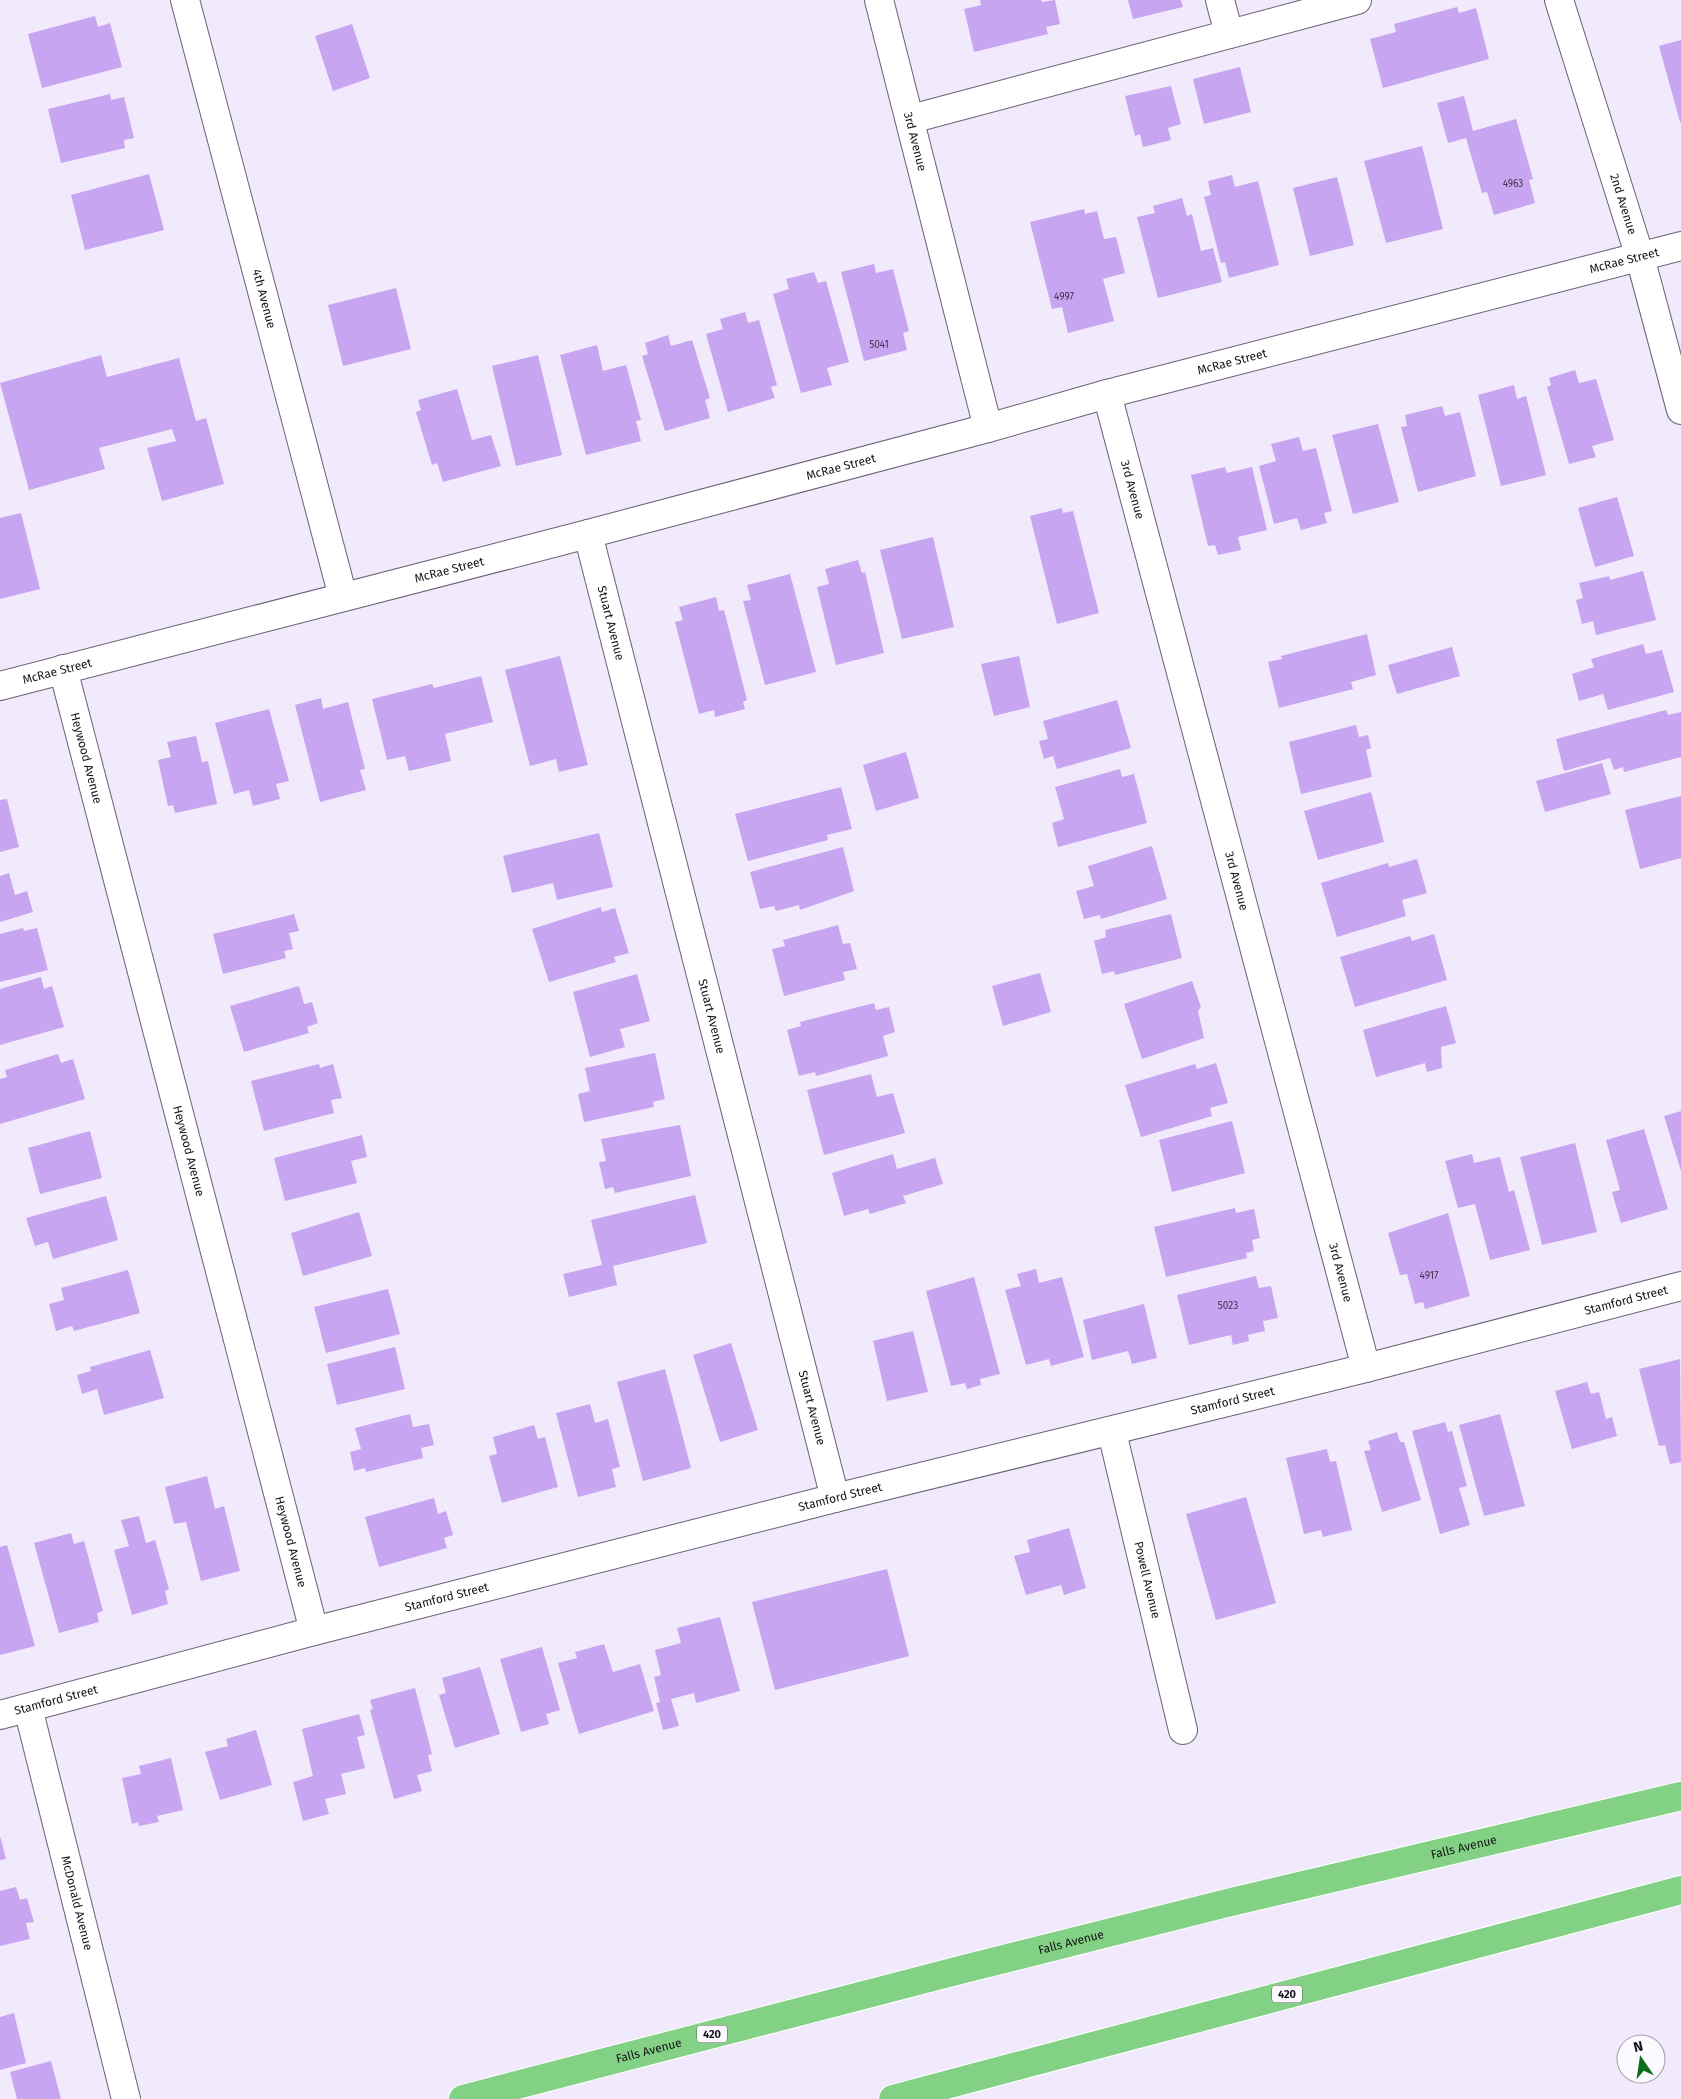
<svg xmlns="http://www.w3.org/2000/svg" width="1681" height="2099" viewBox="0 0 1681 2099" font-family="'Fira Sans',sans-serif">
<rect width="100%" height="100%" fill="#f1e9fc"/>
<g fill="#c8a5f1">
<path d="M 980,0 L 1041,0 L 1042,2 L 1055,0 L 1060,24 L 1046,27 L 1048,34 L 974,52 L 964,9 L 981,5 Z"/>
<path d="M 1128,0 L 1181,0 L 1183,7 L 1133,19 Z"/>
<path d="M 1457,7 L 1459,13 L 1476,8 L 1489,59 L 1383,88 L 1370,39 L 1396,32 L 1394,24 Z"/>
<path d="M 95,16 L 98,27 L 110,23 L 122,67 L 42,88 L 28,34 Z"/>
<path d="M 352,24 L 370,78 L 333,91 L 315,36 Z"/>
<path d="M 1681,40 L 1681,122 L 1680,122 L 1659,46 Z"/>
<path d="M 1240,67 L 1251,112 L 1204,124 L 1193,79 Z"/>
<path d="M 1171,86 L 1181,124 L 1168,128 L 1171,140 L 1143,147 L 1140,134 L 1135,136 L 1125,96 Z"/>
<path d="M 110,94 L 111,100 L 124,97 L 134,138 L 124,140 L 125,148 L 61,163 L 48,109 Z"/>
<path d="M 1464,96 L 1473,131 L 1516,119 L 1533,179 L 1529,180 L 1535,203 L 1494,215 L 1487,192 L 1482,193 L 1466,138 L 1448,143 L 1437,103 Z"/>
<path d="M 1422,146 L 1443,229 L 1386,243 L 1364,161 Z"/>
<path d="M 149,174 L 164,230 L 85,250 L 71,195 Z"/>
<path d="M 1232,175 L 1235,187 L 1258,181 L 1279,265 L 1229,278 L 1225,262 L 1221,263 L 1204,197 L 1211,195 L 1208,181 Z"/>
<path d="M 1337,177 L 1354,245 L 1310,256 L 1293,188 Z"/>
<path d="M 1182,198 L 1187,216 L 1192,214 L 1201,251 L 1213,248 L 1222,282 L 1158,298 L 1137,217 L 1155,213 L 1153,206 Z"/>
<path d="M 1084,209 L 1085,214 L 1097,211 L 1104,239 L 1116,237 L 1125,273 L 1103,279 L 1114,321 L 1068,333 L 1062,307 L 1052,309 L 1030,222 Z"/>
<path d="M 874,264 L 876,273 L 893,269 L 909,331 L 903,333 L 907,350 L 864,361 L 841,272 Z"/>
<path d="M 814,272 L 818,283 L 826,281 L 849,362 L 827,368 L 832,385 L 801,393 L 773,294 L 789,289 L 786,279 Z"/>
<path d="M 396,288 L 411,349 L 343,366 L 328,305 Z"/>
<path d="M 745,312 L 748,323 L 759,320 L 777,385 L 771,387 L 775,398 L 728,412 L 706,334 L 723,329 L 720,319 Z"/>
<path d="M 668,335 L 671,346 L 692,340 L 710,398 L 705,400 L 710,418 L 665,431 L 642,356 L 648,354 L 645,343 Z"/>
<path d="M 597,345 L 603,371 L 626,365 L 641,420 L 636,421 L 641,441 L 586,455 L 560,355 Z"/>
<path d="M 101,355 L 107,377 L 179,358 L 196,421 L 206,418 L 224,484 L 162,501 L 147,448 L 176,441 L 172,429 L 99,448 L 105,469 L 29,490 L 0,383 Z"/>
<path d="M 538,355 L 562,455 L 516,466 L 492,366 Z"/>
<path d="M 1575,370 L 1579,383 L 1596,379 L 1614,440 L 1592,446 L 1596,457 L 1569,464 L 1547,387 L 1551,385 L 1549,378 Z"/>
<path d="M 1514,385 L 1517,399 L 1526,396 L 1546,475 L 1501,486 L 1478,395 Z"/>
<path d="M 457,389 L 472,440 L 491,435 L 501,466 L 443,482 L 437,463 L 432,465 L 416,412 L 421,410 L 418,400 Z"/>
<path d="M 1442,406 L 1445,416 L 1460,412 L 1476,476 L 1418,492 L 1401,427 L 1407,426 L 1405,415 Z"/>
<path d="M 1378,424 L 1399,502 L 1353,514 L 1332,435 Z"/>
<path d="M 1299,437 L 1303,451 L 1316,448 L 1332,511 L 1324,513 L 1327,523 L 1301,530 L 1297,518 L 1274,524 L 1259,466 L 1276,461 L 1271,444 Z"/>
<path d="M 1225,467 L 1227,473 L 1252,467 L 1267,530 L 1238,537 L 1241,550 L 1218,555 L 1215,545 L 1208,546 L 1191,475 Z"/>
<path d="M 1617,497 L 1634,556 L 1595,567 L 1578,508 Z"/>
<path d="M 1062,508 L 1063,513 L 1073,511 L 1099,613 L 1057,624 L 1030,516 Z"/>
<path d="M 21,513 L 40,589 L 0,599 L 0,518 Z"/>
<path d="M 933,537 L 954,627 L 902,639 L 880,550 Z"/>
<path d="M 858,560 L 862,573 L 865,572 L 884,653 L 836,665 L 817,587 L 829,584 L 825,569 Z"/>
<path d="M 1643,571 L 1656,620 L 1596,635 L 1593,621 L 1582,624 L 1576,600 L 1583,598 L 1579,583 L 1609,576 L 1610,580 Z"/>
<path d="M 790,574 L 816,672 L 765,685 L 743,601 L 751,600 L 747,585 Z"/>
<path d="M 716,597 L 719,611 L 724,610 L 747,700 L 743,702 L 745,709 L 715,717 L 714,710 L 699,714 L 675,622 L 683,620 L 679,607 Z"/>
<path d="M 1367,634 L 1376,675 L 1351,682 L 1353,689 L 1279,708 L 1268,662 L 1282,659 L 1281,656 Z"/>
<path d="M 1643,644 L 1646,654 L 1662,650 L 1674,692 L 1608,710 L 1603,694 L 1579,701 L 1572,674 L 1594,667 L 1591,659 Z"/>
<path d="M 1452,647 L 1460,676 L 1397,694 L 1388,665 Z"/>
<path d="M 560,656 L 588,765 L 559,772 L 556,759 L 530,766 L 505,670 Z"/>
<path d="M 1019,656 L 1030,707 L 994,716 L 981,664 Z"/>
<path d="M 481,676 L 493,722 L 445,734 L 451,761 L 409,771 L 405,756 L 387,760 L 372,699 L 432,684 L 434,688 Z"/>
<path d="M 321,698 L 323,709 L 348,702 L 365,769 L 360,770 L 366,790 L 320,802 L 295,705 Z"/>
<path d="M 1117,700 L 1131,748 L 1057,769 L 1053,756 L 1044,759 L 1039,741 L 1048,739 L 1043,721 Z"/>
<path d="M 269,709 L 289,781 L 276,784 L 280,799 L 253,806 L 249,790 L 234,794 L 215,723 Z"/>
<path d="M 1666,710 L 1668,715 L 1681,712 L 1681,757 L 1624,772 L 1623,767 L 1614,770 L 1610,758 L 1564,771 L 1556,739 Z"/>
<path d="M 1356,725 L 1359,737 L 1368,735 L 1371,748 L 1366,750 L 1372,777 L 1301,794 L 1289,742 Z"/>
<path d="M 196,736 L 202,762 L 208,761 L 217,804 L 175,813 L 173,805 L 168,806 L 158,760 L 171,757 L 167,742 Z"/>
<path d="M 906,752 L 919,798 L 876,811 L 863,765 Z"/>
<path d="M 1602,763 L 1611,794 L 1545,812 L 1536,781 Z"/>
<path d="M 1120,769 L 1122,777 L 1134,774 L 1147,823 L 1058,847 L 1052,823 L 1064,819 L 1055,787 Z"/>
<path d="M 841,787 L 852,829 L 827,835 L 828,840 L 748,861 L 735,814 Z"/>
<path d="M 1371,792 L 1384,842 L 1318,860 L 1304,811 Z"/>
<path d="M 1681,796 L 1681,858 L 1640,869 L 1625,810 Z"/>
<path d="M 7,799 L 19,847 L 0,852 L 0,800 Z"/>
<path d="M 599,833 L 613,887 L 557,900 L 553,883 L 512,893 L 503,856 Z"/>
<path d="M 1152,846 L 1167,899 L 1101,919 L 1100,915 L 1084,919 L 1076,891 L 1094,886 L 1088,866 Z"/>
<path d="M 843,847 L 854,891 L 800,910 L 799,905 L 776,911 L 774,906 L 760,909 L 750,872 Z"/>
<path d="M 1417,859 L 1427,893 L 1402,900 L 1406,916 L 1337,937 L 1321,883 L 1388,863 L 1389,867 Z"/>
<path d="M 9,873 L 15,895 L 27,891 L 33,912 L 0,922 L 0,876 Z"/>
<path d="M 601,907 L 602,912 L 615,908 L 629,953 L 614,957 L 616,962 L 549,982 L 532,929 Z"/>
<path d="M 294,914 L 299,931 L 289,933 L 293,949 L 284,951 L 286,958 L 223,974 L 213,934 Z"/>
<path d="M 1171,914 L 1182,958 L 1115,975 L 1114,971 L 1102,974 L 1094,941 L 1106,937 L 1105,930 Z"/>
<path d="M 838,925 L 843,944 L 850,943 L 857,969 L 843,972 L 845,980 L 784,996 L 772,949 L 785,946 L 783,940 Z"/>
<path d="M 23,928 L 24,931 L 37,928 L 48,970 L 0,982 L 0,934 Z"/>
<path d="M 1434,934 L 1447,980 L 1355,1007 L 1340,957 L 1410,936 L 1412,941 Z"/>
<path d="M 1040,973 L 1051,1012 L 1003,1026 L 992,986 Z"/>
<path d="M 637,974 L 650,1021 L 620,1029 L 625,1047 L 590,1057 L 573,992 Z"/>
<path d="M 41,977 L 44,989 L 52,986 L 64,1027 L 0,1045 L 0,989 Z"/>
<path d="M 1192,981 L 1201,1007 L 1198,1011 L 1204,1038 L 1142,1059 L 1124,1004 Z"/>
<path d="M 299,986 L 304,1004 L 312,1002 L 318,1023 L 307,1027 L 309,1033 L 244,1052 L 230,1006 Z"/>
<path d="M 874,1003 L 876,1010 L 889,1007 L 895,1032 L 883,1036 L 888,1056 L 816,1076 L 815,1072 L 799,1076 L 787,1030 L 801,1026 L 800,1022 Z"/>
<path d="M 1446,1006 L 1456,1043 L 1441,1047 L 1442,1068 L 1427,1072 L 1425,1063 L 1376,1077 L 1363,1030 Z"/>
<path d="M 655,1053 L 665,1099 L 653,1102 L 654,1107 L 584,1122 L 578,1094 L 590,1091 L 585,1068 Z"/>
<path d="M 58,1054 L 61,1063 L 73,1059 L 85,1099 L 0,1124 L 0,1079 L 7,1077 L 5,1070 Z"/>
<path d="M 1216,1063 L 1228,1103 L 1210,1108 L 1212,1116 L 1141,1137 L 1125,1085 L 1195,1064 L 1197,1069 Z"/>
<path d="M 319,1064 L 320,1068 L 333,1064 L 342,1098 L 331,1100 L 334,1113 L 264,1131 L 251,1081 Z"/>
<path d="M 871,1074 L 877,1097 L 893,1093 L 905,1133 L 824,1155 L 807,1090 Z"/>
<path d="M 1681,1111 L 1681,1171 L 1664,1116 Z"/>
<path d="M 1232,1121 L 1245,1173 L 1172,1192 L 1159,1140 Z"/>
<path d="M 680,1125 L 691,1176 L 615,1193 L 613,1187 L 605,1189 L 599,1162 L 606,1161 L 601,1139 Z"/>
<path d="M 1644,1129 L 1668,1209 L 1621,1223 L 1612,1192 L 1620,1190 L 1606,1140 Z"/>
<path d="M 90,1131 L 102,1178 L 40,1194 L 28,1148 Z"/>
<path d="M 362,1135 L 367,1157 L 351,1161 L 357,1183 L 285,1201 L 274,1158 Z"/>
<path d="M 1575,1143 L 1597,1232 L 1542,1245 L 1520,1157 Z"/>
<path d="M 893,1154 L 897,1169 L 935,1158 L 943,1184 L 903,1196 L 906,1203 L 870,1214 L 868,1209 L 844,1216 L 832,1173 Z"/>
<path d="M 1472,1154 L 1474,1163 L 1500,1157 L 1509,1192 L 1514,1190 L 1530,1250 L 1490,1260 L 1475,1204 L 1458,1208 L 1445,1161 Z"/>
<path d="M 695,1195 L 707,1243 L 613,1266 L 617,1285 L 569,1297 L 563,1274 L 602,1265 L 591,1220 Z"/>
<path d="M 106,1196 L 118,1240 L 53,1259 L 48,1242 L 35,1246 L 26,1218 Z"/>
<path d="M 1235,1208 L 1236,1213 L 1254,1209 L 1260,1238 L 1252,1240 L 1254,1251 L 1246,1253 L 1247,1258 L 1166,1277 L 1154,1227 Z"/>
<path d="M 359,1212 L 372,1256 L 303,1276 L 291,1233 Z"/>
<path d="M 1448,1213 L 1470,1296 L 1425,1309 L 1423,1302 L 1415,1304 L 1407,1274 L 1400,1275 L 1388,1233 Z"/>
<path d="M 1036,1269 L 1039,1283 L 1062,1277 L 1084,1357 L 1051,1366 L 1049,1359 L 1026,1365 L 1005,1290 L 1021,1286 L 1017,1274 Z"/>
<path d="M 128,1270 L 140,1313 L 74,1331 L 72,1326 L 56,1331 L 49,1304 L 64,1300 L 61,1288 Z"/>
<path d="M 1256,1276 L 1259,1288 L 1271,1286 L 1278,1318 L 1263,1321 L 1265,1331 L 1248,1335 L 1249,1341 L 1233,1345 L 1231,1335 L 1189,1345 L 1177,1295 Z"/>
<path d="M 974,1277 L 1000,1374 L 980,1379 L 981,1385 L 967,1389 L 965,1383 L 951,1386 L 926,1291 Z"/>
<path d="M 388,1289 L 400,1334 L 326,1353 L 314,1307 Z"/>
<path d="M 1144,1304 L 1157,1358 L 1132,1364 L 1128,1351 L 1092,1360 L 1083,1320 Z"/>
<path d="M 913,1331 L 928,1392 L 887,1401 L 873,1341 Z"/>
<path d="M 731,1343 L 758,1430 L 720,1442 L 693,1355 Z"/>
<path d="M 395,1347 L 405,1389 L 337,1405 L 327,1364 Z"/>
<path d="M 150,1350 L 164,1398 L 104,1415 L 97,1389 L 82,1394 L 77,1375 L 91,1371 L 90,1367 Z"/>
<path d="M 1680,1359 L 1681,1462 L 1670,1464 L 1665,1445 L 1659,1446 L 1639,1369 Z"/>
<path d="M 665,1369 L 691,1468 L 643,1481 L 617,1382 Z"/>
<path d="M 1587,1382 L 1591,1394 L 1599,1392 L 1606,1419 L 1612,1417 L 1617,1436 L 1572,1449 L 1555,1391 Z"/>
<path d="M 590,1404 L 595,1423 L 608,1419 L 620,1467 L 612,1469 L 616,1487 L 578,1497 L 556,1413 Z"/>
<path d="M 410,1414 L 413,1427 L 429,1424 L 434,1445 L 421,1448 L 423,1458 L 366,1472 L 365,1468 L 354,1471 L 350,1452 L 361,1449 L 355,1428 Z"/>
<path d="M 1500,1414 L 1525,1506 L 1484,1516 L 1459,1425 Z"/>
<path d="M 1445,1422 L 1448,1432 L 1452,1431 L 1467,1486 L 1459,1488 L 1470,1525 L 1440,1534 L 1412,1431 Z"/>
<path d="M 534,1425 L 538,1439 L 545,1437 L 558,1487 L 502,1503 L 489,1456 L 497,1454 L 493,1437 Z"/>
<path d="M 1397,1432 L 1400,1442 L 1404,1442 L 1421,1500 L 1382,1512 L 1364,1451 L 1371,1450 L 1368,1441 Z"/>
<path d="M 1327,1449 L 1330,1462 L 1336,1461 L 1352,1530 L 1323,1537 L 1321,1530 L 1304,1534 L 1286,1458 Z"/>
<path d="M 207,1476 L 215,1509 L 224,1506 L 240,1571 L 201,1581 L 186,1522 L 174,1524 L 165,1487 Z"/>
<path d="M 1246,1497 L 1276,1603 L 1216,1620 L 1186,1514 Z"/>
<path d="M 434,1498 L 438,1514 L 446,1511 L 453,1535 L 444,1538 L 447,1548 L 379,1567 L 365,1517 Z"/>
<path d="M 139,1516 L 146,1543 L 155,1540 L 169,1589 L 165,1591 L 168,1604 L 132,1615 L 114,1550 L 129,1546 L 121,1520 Z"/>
<path d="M 1069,1528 L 1086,1588 L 1064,1595 L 1061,1585 L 1026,1595 L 1014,1556 L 1030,1552 L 1027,1540 Z"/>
<path d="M 71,1533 L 74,1544 L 84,1541 L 103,1611 L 97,1613 L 99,1622 L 59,1633 L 34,1543 Z"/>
<path d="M 7,1545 L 35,1646 L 0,1655 L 0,1547 Z"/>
<path d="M 887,1569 L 909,1656 L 775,1690 L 752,1602 Z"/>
<path d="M 720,1617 L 740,1691 L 696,1703 L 694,1693 L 671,1699 L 679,1726 L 663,1730 L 656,1703 L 660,1702 L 654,1677 L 661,1675 L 655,1650 L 681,1643 L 677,1628 Z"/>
<path d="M 604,1644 L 613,1672 L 640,1664 L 654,1711 L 579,1734 L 558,1663 L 577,1658 L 575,1652 Z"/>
<path d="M 542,1647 L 560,1710 L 546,1714 L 549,1724 L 521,1732 L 500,1659 Z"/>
<path d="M 480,1667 L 500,1734 L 455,1748 L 439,1695 L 446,1693 L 442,1678 Z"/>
<path d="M 415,1688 L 432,1754 L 428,1755 L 432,1771 L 417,1775 L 422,1791 L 394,1799 L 370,1710 L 373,1709 L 370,1700 Z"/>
<path d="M 359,1714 L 365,1735 L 357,1737 L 365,1768 L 341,1774 L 346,1794 L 325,1799 L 329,1814 L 303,1821 L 293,1782 L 313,1776 L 302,1729 Z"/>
<path d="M 256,1730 L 272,1785 L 220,1800 L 205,1752 L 228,1746 L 226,1739 Z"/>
<path d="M 171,1758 L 183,1810 L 157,1816 L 159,1822 L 139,1826 L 138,1822 L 132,1824 L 122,1778 L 141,1774 L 139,1766 Z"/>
<path d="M 0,1836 L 6,1859 L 0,1860 Z"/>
<path d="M 16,1887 L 20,1900 L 27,1898 L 34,1922 L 26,1923 L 30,1939 L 0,1946 L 0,1891 Z"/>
<path d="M 14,2013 L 26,2063 L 0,2070 L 0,2017 Z"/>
<path d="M 51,2061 L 61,2099 L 17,2099 L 10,2072 Z"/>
</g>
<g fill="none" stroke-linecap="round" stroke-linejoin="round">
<defs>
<g id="minor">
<path id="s1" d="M 185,0 L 343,597"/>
<path id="s2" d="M 879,0 L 988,428"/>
<path d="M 1220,0 L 1229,34"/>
<path id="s3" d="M 1559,0 L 1640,257 L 1681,410"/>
<path d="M 911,119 L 1357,0"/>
<path id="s4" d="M 1107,394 L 1366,1368"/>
<path id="s5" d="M 588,534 L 835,1498"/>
<path id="s6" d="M 63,669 L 314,1631"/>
<path id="s7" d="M 0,686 L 588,534 L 988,428 L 1107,394 L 1681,246"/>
<path id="s8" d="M 1112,1432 L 1183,1730"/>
<path id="s9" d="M 28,1708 L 126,2099"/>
<path id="s10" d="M 0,1715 L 314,1631 L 835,1498 L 1366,1368 L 1681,1286"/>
</g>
<g id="highway">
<path id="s11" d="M 463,2099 L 960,1970 L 1227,1903 L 1681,1796"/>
<path d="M 893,2099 L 1681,1890"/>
</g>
</defs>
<use href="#minor" stroke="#696074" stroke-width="30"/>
<use href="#highway" stroke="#fff" stroke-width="30"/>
<use href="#minor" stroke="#fff" stroke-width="28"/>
<use href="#highway" stroke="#83d184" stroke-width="28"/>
</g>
<g text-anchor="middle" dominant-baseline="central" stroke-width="4" stroke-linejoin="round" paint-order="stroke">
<g font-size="10" fill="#42364f">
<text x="1513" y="184">4963</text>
<text x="1064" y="297">4997</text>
<text x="879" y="345">5041</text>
<text x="1429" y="1276">4917</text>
<text x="1228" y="1306">5023</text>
</g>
<g fill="#fcfafe" stroke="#5a575e" stroke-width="1">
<rect x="1272" y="1985.5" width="30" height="17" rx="4"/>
<rect x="697" y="2025.5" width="30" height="17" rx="4"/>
</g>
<g font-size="11" font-weight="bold" fill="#151119">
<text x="1287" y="1994">420</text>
<text x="712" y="2034">420</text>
</g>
<g font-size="12" fill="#151119" stroke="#fcfafe">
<text stroke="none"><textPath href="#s2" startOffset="146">3rd Avenue</textPath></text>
<text stroke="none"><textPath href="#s3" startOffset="214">2nd Avenue</textPath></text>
<text stroke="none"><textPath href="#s7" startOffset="1679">McRae Street</textPath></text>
<text stroke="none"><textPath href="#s1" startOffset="309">4th Avenue</textPath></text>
<text stroke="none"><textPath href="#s7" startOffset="1274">McRae Street</textPath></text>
<text stroke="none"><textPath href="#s7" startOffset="869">McRae Street</textPath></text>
<text stroke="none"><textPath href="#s4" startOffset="99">3rd Avenue</textPath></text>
<text stroke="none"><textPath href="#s7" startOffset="464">McRae Street</textPath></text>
<text stroke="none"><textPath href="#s5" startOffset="92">Stuart Avenue</textPath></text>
<text stroke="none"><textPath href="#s7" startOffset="59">McRae Street</textPath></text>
<text stroke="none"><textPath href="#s6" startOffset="92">Heywood Avenue</textPath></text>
<text stroke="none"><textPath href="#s4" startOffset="504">3rd Avenue</textPath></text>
<text stroke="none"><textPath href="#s5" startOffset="498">Stuart Avenue</textPath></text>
<text stroke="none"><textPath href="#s6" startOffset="498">Heywood Avenue</textPath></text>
<text stroke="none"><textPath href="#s4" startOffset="909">3rd Avenue</textPath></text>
<text stroke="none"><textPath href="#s10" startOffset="1678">Stamford Street</textPath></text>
<text stroke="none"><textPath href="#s10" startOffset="1272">Stamford Street</textPath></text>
<text stroke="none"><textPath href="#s5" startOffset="902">Stuart Avenue</textPath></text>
<text stroke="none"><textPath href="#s10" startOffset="868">Stamford Street</textPath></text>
<text stroke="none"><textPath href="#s6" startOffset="902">Heywood Avenue</textPath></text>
<text stroke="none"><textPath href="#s8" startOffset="152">Powell Avenue</textPath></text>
<text stroke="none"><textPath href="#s10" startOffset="462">Stamford Street</textPath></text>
<text stroke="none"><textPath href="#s10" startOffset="58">Stamford Street</textPath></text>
<text stroke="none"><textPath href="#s11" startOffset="1032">Falls Avenue</textPath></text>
<text stroke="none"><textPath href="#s9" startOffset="201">McDonald Avenue</textPath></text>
<text stroke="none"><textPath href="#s11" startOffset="628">Falls Avenue</textPath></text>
<text stroke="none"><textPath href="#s11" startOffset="192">Falls Avenue</textPath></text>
</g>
</g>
<g transform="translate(1641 2059) rotate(347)"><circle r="24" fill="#fcfafe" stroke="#a09da2"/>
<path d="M0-4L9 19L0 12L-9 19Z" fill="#0e6e1b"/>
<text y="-8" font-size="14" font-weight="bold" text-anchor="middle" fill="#151119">N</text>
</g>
</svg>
